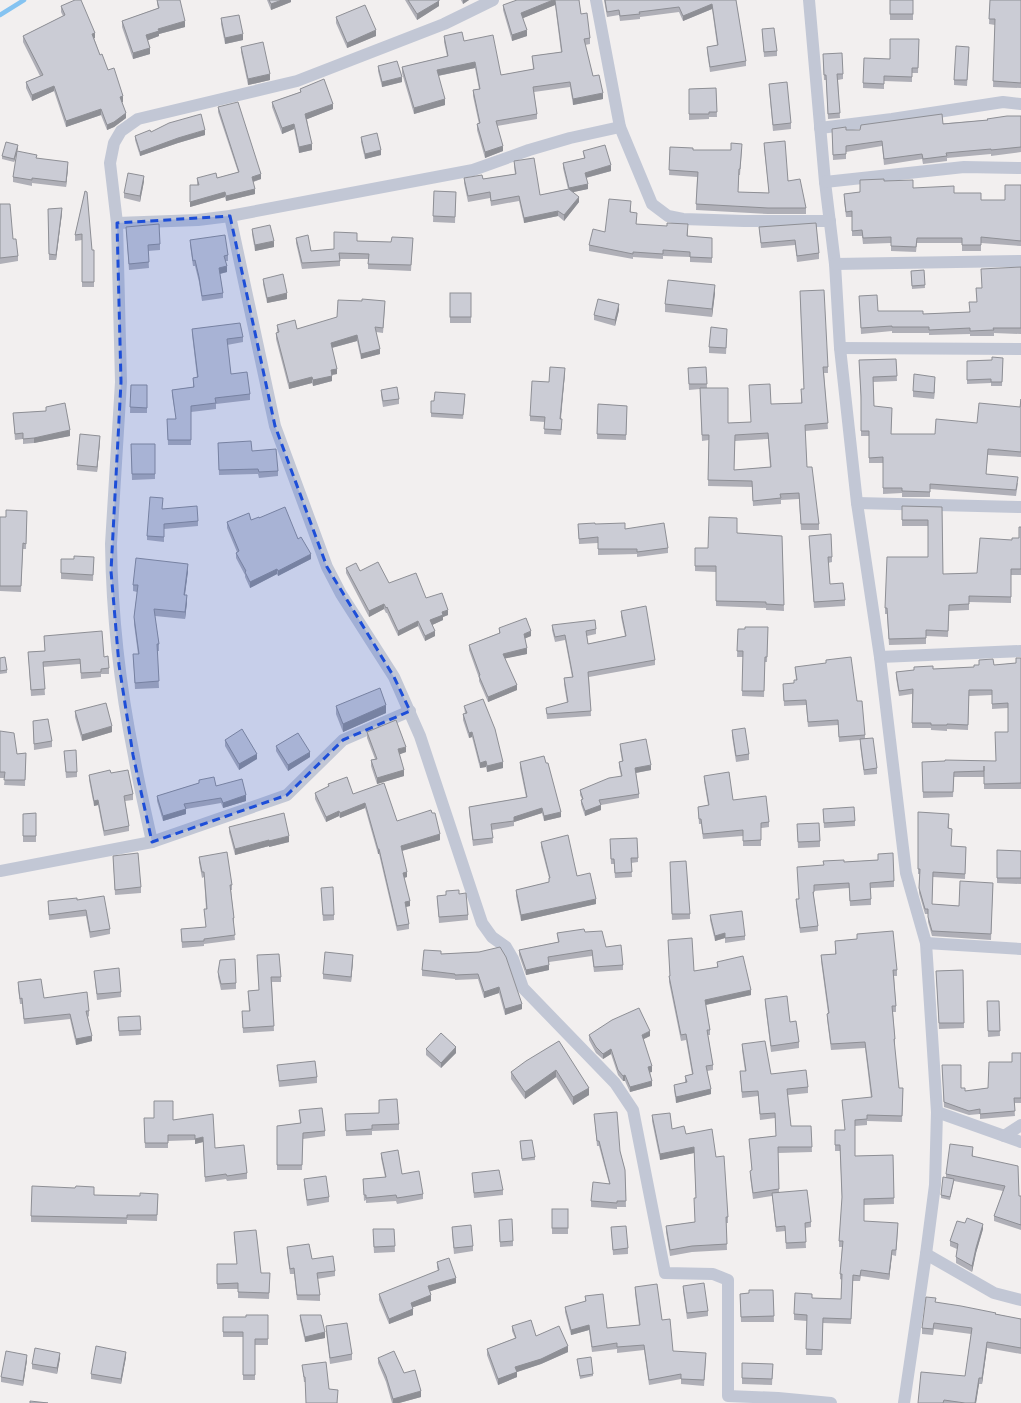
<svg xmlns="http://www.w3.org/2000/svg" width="1021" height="1403" viewBox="0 0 1021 1403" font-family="Barlow,sans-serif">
<rect width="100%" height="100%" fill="#f2efef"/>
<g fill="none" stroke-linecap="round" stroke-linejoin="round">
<path stroke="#85c3f1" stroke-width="4.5" d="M 0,15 L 24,0"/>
<g stroke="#c2c7d5" stroke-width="12">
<path d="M 596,0 L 620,127 L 652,204 L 668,216 L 683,219 L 744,221 L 830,221"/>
<path d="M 809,0 L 825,182 L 835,264 L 840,348 L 857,503 L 880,657 L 906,873 L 926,943 L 937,1112 L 935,1185 L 926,1254 L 904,1403"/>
<path d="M 820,128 L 892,119 L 1003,102 L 1021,104"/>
<path d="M 825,182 L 964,167 L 1021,168"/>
<path d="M 230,216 L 275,426 L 327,567 L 341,594 L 394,677 L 420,736 L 482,923 L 492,937 L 506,947 L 513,959 L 523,988 L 615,1083 L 633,1110 L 665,1273 L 713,1274 L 728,1280 L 728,1396 L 778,1398 L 831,1403"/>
<path d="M 117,223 L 198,220 L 230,216 L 473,170 L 529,150 L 570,138 L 620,127"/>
<path d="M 835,264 L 1021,261"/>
<path d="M 840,348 L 1021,349"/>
<path d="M 857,503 L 1021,507"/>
<path d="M 880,657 L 1021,651"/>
<path d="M 152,842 C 146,814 139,785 134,756 C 120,687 112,615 111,544 L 121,382 L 117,223 L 110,163 L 114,143 L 121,131 L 138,119 L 297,81 L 444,24 L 493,0"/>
<path d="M 0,871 L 152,842 L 287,795 L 343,740 L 410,711"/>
<path d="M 926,943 L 1021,949"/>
<path d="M 937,1112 L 1021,1142"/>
<path d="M 1004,1136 L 1021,1125"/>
<path d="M 926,1254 L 994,1293 L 1021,1300"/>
</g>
</g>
<g fill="#afafb7" fill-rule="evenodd">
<path d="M 157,0 L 185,27 L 159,34 L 159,36 L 148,40 L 150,54 L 133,59 L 122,27 L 122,21 L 158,8 L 157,4 Z"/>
<path d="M 267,0 L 291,0 L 291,2 L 271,10 Z"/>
<path d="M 405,0 L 439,0 L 439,6 L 417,20 Z"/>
<path d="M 461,0 L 469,0 L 463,4 Z"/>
<path d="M 579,0 L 581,14 L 590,38 L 590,44 L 585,45 L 593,76 L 603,99 L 573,105 L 570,87 L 534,92 L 537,114 L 537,119 L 497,126 L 503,151 L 485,158 L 477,130 L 477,124 L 479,124 L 473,96 L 473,90 L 479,89 L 475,68 L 438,76 L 445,105 L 414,114 L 402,73 L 402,67 L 447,56 L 444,42 L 444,36 L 464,41 L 501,75 L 533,69 L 532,56 L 561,52 L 555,5 L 523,18 L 527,36 L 512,41 L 503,10 L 503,5 Z"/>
<path d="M 604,0 L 736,0 L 746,61 L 746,66 L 710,72 L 707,52 L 707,47 L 717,45 L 712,9 L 683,21 L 679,12 L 640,17 L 640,19 L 620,21 L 619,15 L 607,17 Z"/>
<rect x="890" y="0" width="23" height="20"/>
<path d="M 990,0 L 1021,0 L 1021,88 L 993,87 L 995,25 L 989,24 Z"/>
<path d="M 61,6 L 95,38 L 94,38 L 100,55 L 108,70 L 123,102 L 122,102 L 126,118 L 114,127 L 107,130 L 101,115 L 66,127 L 54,91 L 32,101 L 26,88 L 26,82 L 40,76 L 23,42 L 23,36 L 63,16 L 61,12 Z"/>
<path d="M 336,17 L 376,36 L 347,48 L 336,23 Z"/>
<path d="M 221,18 L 243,40 L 225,44 L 221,24 Z"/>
<path d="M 762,29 L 777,51 L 777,56 L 764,57 Z"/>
<path d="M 919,39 L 918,73 L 912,73 L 912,82 L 884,81 L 884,89 L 863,88 L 863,83 L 890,59 Z"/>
<path d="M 241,47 L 270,80 L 248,85 L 241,52 Z"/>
<path d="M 969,52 L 967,86 L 954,85 L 954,80 Z"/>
<path d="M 823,60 L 843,74 L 843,79 L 838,80 L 840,118 L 828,119 L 826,80 L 824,80 Z"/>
<path d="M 378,66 L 402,82 L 382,87 L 378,71 Z"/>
<path d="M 769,84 L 791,123 L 791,129 L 773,131 L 769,89 Z"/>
<path d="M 716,88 L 717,117 L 709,117 L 709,119 L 689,120 L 689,89 Z"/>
<path d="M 300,89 L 333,109 L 307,119 L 312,150 L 299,153 L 294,129 L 282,134 L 272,107 L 272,102 L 300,92 Z"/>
<path d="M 218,107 L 261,179 L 253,182 L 255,194 L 226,201 L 225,197 L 190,207 L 197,185 L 197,178 L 217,178 L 238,172 L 218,112 Z"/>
<path d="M 1021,116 L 1021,152 L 991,156 L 991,154 L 947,158 L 947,161 L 923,164 L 922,159 L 884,165 L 882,146 L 846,152 L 846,159 L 833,160 L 832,129 L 846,130 L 860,130 L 987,120 Z"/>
<path d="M 151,132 L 205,135 L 178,143 L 140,156 L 135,140 L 135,136 Z"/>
<path d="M 361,137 L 381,155 L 365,159 L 361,142 Z"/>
<path d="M 764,143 L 806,208 L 806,214 L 768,214 L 696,210 L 697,177 L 669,175 L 670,147 L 693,150 L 731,150 L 742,149 L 740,175 L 739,175 L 738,192 L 769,193 L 764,148 Z"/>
<path d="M 18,148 L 14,162 L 2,159 L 2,156 Z"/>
<path d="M 583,151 L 611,171 L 586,178 L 588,189 L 573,192 L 579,202 L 564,221 L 558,216 L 524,223 L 519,201 L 491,206 L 490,198 L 468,202 L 464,183 L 464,178 L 483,179 L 515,174 L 514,167 L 514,161 L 540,195 L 568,189 L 563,168 L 563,163 L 584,158 Z"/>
<path d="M 37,158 L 68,168 L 66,187 L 32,183 L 32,186 L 13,182 L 13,177 Z"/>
<path d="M 144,181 L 140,202 L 124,198 L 124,193 Z"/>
<path d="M 884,181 L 913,188 L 954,193 L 981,200 L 1005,200 L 1021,185 L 1021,246 L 981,243 L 981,251 L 962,251 L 962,243 L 917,243 L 916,252 L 891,251 L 891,243 L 863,244 L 862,236 L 852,236 L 852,217 L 846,217 L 844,200 L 844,194 L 860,192 Z"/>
<path d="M 85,191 L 92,250 L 94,250 L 94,287 L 82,287 L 82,240 L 75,241 L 75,235 Z"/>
<path d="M 434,191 L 456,192 L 455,223 L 433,222 Z"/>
<path d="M 0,204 L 13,239 L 18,256 L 18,261 L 0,264 Z"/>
<path d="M 631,207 L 631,212 L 637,218 L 636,224 L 688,230 L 688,236 L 712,238 L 712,263 L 690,262 L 690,257 L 663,256 L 663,259 L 633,257 L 633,259 L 589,251 L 589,245 L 605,232 Z"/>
<path d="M 48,209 L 62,213 L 56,260 L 49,260 Z"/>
<path d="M 816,223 L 819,253 L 819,259 L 797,262 L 795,245 L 761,248 L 759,227 Z"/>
<path d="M 126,227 L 160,244 L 160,250 L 148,251 L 149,268 L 129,270 Z"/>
<path d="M 252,229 L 274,247 L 255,251 L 252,234 Z"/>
<path d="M 296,238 L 311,251 L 334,249 L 357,241 L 391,242 L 413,238 L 411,271 L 368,269 L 368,259 L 340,259 L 340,266 L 302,269 L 296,243 Z"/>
<path d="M 190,240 L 228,255 L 228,261 L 225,261 L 227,272 L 220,274 L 223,293 L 223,298 L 202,301 L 199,282 L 195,266 L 193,266 L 190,245 Z"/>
<path d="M 1021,267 L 1021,334 L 994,333 L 994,336 L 970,336 L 970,334 L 929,335 L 929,333 L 892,333 L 892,331 L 861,334 L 859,296 L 878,311 L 923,314 L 969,312 L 977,302 L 976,288 L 982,288 Z"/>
<path d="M 924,270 L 925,288 L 912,289 L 911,271 Z"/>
<path d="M 263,279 L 287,299 L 267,303 L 263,284 Z"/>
<rect x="450" y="293" width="21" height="30"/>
<path d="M 715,293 L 712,317 L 665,312 L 665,304 Z"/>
<path d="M 800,297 L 828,367 L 828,373 L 824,373 L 828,429 L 805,431 L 807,467 L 819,524 L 819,530 L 801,530 L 799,499 L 781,500 L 781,504 L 753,506 L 752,487 L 708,486 L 709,440 L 702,441 L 700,389 L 689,390 L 688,368 L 706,367 L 707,388 L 728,423 L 751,422 L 771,404 L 801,403 L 801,389 L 804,389 ZM 768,439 L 770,467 L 734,470 L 735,441 Z"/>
<path d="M 385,306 L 383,333 L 376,332 L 380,354 L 361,359 L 357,341 L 332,348 L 337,374 L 332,375 L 332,381 L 313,386 L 312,383 L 289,389 L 276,339 L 276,333 L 278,333 L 277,331 L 277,325 L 297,329 Z"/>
<path d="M 619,310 L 615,326 L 594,320 L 594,315 Z"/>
<path d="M 192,329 L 243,337 L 243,342 L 227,345 L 231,374 L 250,394 L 250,400 L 216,404 L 216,409 L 191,412 L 191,445 L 168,445 L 167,419 L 176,419 L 172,395 L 172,390 L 193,387 L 193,378 L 197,377 L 192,334 Z"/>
<path d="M 727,334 L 726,354 L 709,353 L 709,347 Z"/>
<path d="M 1003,358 L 1002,386 L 991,386 L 991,383 L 967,384 L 967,361 L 992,360 Z"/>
<path d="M 896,359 L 897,381 L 873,382 L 874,406 L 892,413 L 891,434 L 935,434 L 977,423 L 1020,407 L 1021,399 L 1021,457 L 988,455 L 986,474 L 1018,483 L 1016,496 L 930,489 L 930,497 L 902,497 L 902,493 L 883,494 L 883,463 L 869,463 L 869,436 L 861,436 L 861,401 L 859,360 Z"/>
<path d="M 565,373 L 561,419 L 562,424 L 561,435 L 544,434 L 545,422 L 530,421 L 530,416 L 549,382 Z"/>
<path d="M 935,382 L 934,399 L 913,397 L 913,391 Z"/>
<path d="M 131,385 L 147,385 L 147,413 L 130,413 Z"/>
<path d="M 381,390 L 399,399 L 399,404 L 383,407 L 381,395 Z"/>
<path d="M 465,399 L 463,419 L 431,417 L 431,401 Z"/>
<path d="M 598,404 L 627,406 L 626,440 L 597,439 Z"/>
<path d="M 46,407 L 70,436 L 34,443 L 23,444 L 23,439 L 15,440 L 13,413 L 46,411 Z"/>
<path d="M 100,441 L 97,472 L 77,470 L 77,465 Z"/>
<path d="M 218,443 L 252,451 L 278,471 L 278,476 L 259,478 L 258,474 L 219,475 Z"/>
<path d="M 131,444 L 155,474 L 155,479 L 132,480 Z"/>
<path d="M 902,506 L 942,507 L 943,574 L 977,573 L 1012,540 L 1019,538 L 1021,527 L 1021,575 L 1011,575 L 1011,603 L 969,602 L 969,610 L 949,611 L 948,637 L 926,636 L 926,644 L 889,645 L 887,614 L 885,614 L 885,608 L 928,557 L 928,526 L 902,526 Z"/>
<path d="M 162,509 L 198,521 L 198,526 L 164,529 L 164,542 L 147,540 L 147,536 Z"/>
<path d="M 27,511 L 26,549 L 23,549 L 21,592 L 0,591 L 0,517 L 6,517 Z"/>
<path d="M 259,518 L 298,539 L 311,559 L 278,576 L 277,574 L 250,588 L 245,577 L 245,575 L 236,558 L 236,553 L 237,552 L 227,528 L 227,522 L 251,520 Z"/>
<path d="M 578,524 L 595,524 L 625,529 L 668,548 L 668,553 L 637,557 L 637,554 L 598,555 L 598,543 L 579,544 Z"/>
<path d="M 737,533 L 782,536 L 784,611 L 766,610 L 766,608 L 716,606 L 716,572 L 695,571 L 695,548 L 708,548 Z"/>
<path d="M 809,536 L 832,557 L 832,562 L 828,563 L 830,584 L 845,600 L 845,606 L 814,608 Z"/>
<path d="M 94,557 L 93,581 L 61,579 L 61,573 L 74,559 Z"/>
<path d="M 346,568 L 360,571 L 426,598 L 448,615 L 443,617 L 443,620 L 432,625 L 435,636 L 425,641 L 418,626 L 398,636 L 387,613 L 386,613 L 384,609 L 369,617 L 346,573 Z"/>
<path d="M 188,571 L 185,595 L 187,602 L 185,619 L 155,616 L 159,644 L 159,651 L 157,651 L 159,688 L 135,689 L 133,654 L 138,654 L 134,624 L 134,617 L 137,592 L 133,591 L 133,585 Z"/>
<path d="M 621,611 L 655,660 L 655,665 L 589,677 L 591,716 L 547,719 L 546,708 L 567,703 L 564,684 L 564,678 L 572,677 L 565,640 L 555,642 L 552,630 L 552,625 L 596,629 L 596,634 L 587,636 L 588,644 L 625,636 L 621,617 Z"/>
<path d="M 768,627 L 767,662 L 765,662 L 764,697 L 742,696 L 743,657 L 737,657 L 738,629 L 745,629 Z"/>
<path d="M 499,628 L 531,636 L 525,638 L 527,654 L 505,658 L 517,690 L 488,702 L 479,681 L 479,678 L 469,650 L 469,645 L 499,633 Z"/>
<path d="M 44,636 L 104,657 L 109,668 L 109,674 L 101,674 L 101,677 L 81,679 L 80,664 L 43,667 L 45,695 L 31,696 L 28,652 L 45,651 Z"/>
<path d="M 0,658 L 7,670 L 7,673 L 0,674 Z"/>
<path d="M 1021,658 L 1021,789 L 984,789 L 984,773 L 984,777 L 954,777 L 953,797 L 923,798 L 922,762 L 996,761 L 1008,732 L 1008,708 L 992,709 L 992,695 L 969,696 L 968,730 L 947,729 L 947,731 L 931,730 L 931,728 L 912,728 L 912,694 L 899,696 L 896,678 L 896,672 L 933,669 L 974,667 L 1016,663 Z"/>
<path d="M 795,667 L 857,701 L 865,735 L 865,739 L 877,768 L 877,774 L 864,775 L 860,745 L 860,740 L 839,742 L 838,725 L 808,727 L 806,705 L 784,706 L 783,684 L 794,683 L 796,680 Z"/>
<path d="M 336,706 L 386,713 L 343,732 L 336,714 Z"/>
<path d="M 464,706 L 503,768 L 487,772 L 486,767 L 480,768 L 472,737 L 469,738 L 463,720 L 463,714 L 465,714 Z"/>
<path d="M 75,711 L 112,732 L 82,741 L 75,717 Z"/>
<path d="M 33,721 L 52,741 L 52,747 L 34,750 Z"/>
<path d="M 732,730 L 749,754 L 749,760 L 736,762 L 732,736 Z"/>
<path d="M 0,731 L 17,754 L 26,753 L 25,786 L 4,785 L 5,778 L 0,778 Z"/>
<path d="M 367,732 L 406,752 L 399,754 L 404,776 L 377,784 L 371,766 L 371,760 L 375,759 L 367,738 Z"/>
<path d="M 225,740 L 257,759 L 239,770 L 225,746 Z"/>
<path d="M 620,744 L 651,770 L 636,773 L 639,794 L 639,798 L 601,805 L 601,810 L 585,816 L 581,804 L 581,800 L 582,799 L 580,795 L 580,790 L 621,776 L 619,767 L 619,762 L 622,761 L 620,749 Z"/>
<path d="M 276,746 L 310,757 L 288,771 L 276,751 Z"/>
<path d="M 64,751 L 77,772 L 77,777 L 66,778 Z"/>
<path d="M 520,762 L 561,817 L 544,821 L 542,813 L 514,822 L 514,826 L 492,830 L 493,843 L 473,846 L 469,812 L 469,807 L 526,797 L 520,768 Z"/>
<path d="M 111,773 L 133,794 L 133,800 L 125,801 L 129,826 L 129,831 L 104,836 L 98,805 L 94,806 L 89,780 L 89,775 Z"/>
<path d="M 704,776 L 733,800 L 769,822 L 769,827 L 761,828 L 761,846 L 743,846 L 743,836 L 703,839 L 701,824 L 699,824 L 698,807 L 708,805 L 704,781 Z"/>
<path d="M 199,780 L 216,786 L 246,801 L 223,808 L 221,803 L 186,809 L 186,814 L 163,821 L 157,801 L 157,796 L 199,783 Z"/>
<path d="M 328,784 L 353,794 L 397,821 L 440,840 L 402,851 L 407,877 L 404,878 L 410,906 L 406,907 L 409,924 L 409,929 L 397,931 L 379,854 L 378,854 L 365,808 L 340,818 L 339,816 L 326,822 L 315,799 L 315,793 L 328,787 Z"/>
<path d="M 823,809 L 855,821 L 855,826 L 824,828 Z"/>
<path d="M 918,812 L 949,819 L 949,828 L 951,846 L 966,847 L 965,879 L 933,877 L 932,904 L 959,906 L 993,883 L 991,940 L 932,936 L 928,922 L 928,914 L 925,914 L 919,893 L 920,874 L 918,874 Z"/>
<path d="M 36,813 L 36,842 L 23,842 L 23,814 Z"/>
<path d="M 797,824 L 820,841 L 820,847 L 798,848 Z"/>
<path d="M 229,827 L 289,842 L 269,847 L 269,846 L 235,855 L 229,832 Z"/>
<path d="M 541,842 L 577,876 L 596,904 L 521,921 L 516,896 L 516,890 L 549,882 L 549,878 L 541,847 Z"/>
<path d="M 610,844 L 638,858 L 638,862 L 631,863 L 632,877 L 615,878 L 614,864 L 611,864 Z"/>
<path d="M 997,850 L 1021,851 L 1021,884 L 997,883 Z"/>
<path d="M 878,854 L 894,881 L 894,887 L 871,888 L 871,905 L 850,906 L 849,888 L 814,891 L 814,897 L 818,926 L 818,931 L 800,933 L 796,904 L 796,899 L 799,899 L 823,865 L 844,862 L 878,860 Z"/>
<path d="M 113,856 L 141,887 L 141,893 L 115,895 Z"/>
<path d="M 199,857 L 232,885 L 232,890 L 231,890 L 234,918 L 234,923 L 233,923 L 235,940 L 204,944 L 204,946 L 182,948 L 181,929 L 206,927 L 204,909 L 206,909 L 204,877 L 202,878 L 199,862 Z"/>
<path d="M 670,868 L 690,914 L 690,919 L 672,920 Z"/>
<path d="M 321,888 L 334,915 L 334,920 L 323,921 Z"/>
<path d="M 446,891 L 459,894 L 468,915 L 468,920 L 439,923 L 437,896 L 446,895 Z"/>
<path d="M 77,900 L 110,929 L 110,934 L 90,938 L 86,916 L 49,920 L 48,901 Z"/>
<path d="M 710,915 L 745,936 L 745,940 L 725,943 L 725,938 L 715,941 L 710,920 Z"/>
<path d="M 585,932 L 606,947 L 623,965 L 623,970 L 594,972 L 592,956 L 549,962 L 549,970 L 526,975 L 519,955 L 519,950 L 558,942 L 557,933 Z"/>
<path d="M 857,934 L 897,970 L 897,976 L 894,976 L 896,1006 L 896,1012 L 893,1012 L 895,1039 L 895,1045 L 894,1045 L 899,1088 L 903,1088 L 902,1122 L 867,1121 L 867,1125 L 855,1126 L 855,1156 L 893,1155 L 894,1204 L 864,1205 L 864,1221 L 898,1229 L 896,1256 L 892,1255 L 889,1280 L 861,1276 L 860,1281 L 853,1281 L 851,1324 L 823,1323 L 822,1355 L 806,1355 L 807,1321 L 794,1320 L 794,1314 L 812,1298 L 841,1299 L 842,1280 L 840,1279 L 840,1274 L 842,1247 L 839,1247 L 839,1241 L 842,1200 L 840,1151 L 835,1151 L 835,1130 L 845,1130 L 842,1100 L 871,1098 L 865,1048 L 831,1050 L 827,1019 L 827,1014 L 828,1013 L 821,961 L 821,955 L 835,954 L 835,941 L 857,939 Z"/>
<path d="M 668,940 L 694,971 L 717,967 L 717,962 L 751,995 L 706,1005 L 710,1030 L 710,1035 L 708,1035 L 713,1065 L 713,1070 L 707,1071 L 711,1094 L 676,1103 L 674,1090 L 674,1085 L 685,1083 L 685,1076 L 692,1074 L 686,1040 L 681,1041 L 669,982 L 669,976 L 670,976 Z"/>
<path d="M 479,952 L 522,1009 L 505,1015 L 499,993 L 484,998 L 478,979 L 455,980 L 455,979 L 422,976 L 422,970 L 441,954 Z"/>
<path d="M 257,960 L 281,977 L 281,982 L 272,982 L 274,1031 L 243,1033 L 242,1016 L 249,1011 L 248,991 L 259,990 Z"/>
<path d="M 353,961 L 351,982 L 323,979 L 323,974 Z"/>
<path d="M 963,970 L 964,1028 L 939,1029 L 936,971 Z"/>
<path d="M 94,971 L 121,992 L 121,997 L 97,1000 Z"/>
<path d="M 218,972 L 236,983 L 236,989 L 221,990 L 218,977 Z"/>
<path d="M 18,982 L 44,998 L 89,1011 L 89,1016 L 88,1017 L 92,1041 L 76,1045 L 70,1019 L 24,1024 L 22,1004 L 20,1004 L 18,988 Z"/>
<path d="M 765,999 L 790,1022 L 799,1042 L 799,1048 L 771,1052 L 765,1004 Z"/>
<path d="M 987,1001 L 999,1001 L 1000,1036 L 988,1037 Z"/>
<path d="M 140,1016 L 141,1035 L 119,1036 L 118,1022 Z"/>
<path d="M 589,1035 L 650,1036 L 643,1039 L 652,1072 L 650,1072 L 652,1086 L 630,1092 L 625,1081 L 623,1081 L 618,1075 L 611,1054 L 603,1059 L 596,1053 L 589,1040 Z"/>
<path d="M 559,1041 L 589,1095 L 573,1105 L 556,1077 L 525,1099 L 511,1079 L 511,1072 Z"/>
<path d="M 742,1044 L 771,1074 L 808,1087 L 808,1093 L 788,1095 L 791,1126 L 811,1126 L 812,1152 L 778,1153 L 779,1192 L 811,1222 L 811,1227 L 805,1228 L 806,1248 L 786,1249 L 785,1231 L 776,1232 L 772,1196 L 753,1199 L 750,1176 L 750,1171 L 752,1171 L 749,1139 L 776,1136 L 775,1118 L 760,1120 L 758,1096 L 742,1098 L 740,1071 L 745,1071 L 742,1050 Z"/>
<path d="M 426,1049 L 456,1053 L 441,1068 L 426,1055 Z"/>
<path d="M 1021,1053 L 1021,1103 L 1014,1103 L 1015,1116 L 980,1119 L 980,1114 L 969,1115 L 944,1107 L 942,1065 L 961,1088 L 965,1091 L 988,1088 Z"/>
<path d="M 277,1065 L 317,1077 L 317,1083 L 279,1087 Z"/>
<path d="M 299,1110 L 325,1131 L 325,1136 L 303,1139 L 302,1170 L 277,1170 L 277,1126 L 300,1123 Z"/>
<path d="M 379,1113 L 399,1124 L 399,1130 L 372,1131 L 372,1135 L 346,1136 L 345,1114 Z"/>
<path d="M 594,1114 L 620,1151 L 625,1170 L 626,1207 L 617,1207 L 617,1209 L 591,1207 L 591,1201 L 609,1183 L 599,1146 L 597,1146 Z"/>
<path d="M 652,1115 L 672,1129 L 686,1134 L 716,1157 L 728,1217 L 728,1223 L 726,1223 L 727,1250 L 692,1252 L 670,1256 L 666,1232 L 666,1226 L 695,1222 L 696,1198 L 694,1153 L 660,1160 L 652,1121 Z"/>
<path d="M 144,1118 L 173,1120 L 215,1148 L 247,1173 L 247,1179 L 227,1181 L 226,1179 L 205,1182 L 203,1142 L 195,1144 L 195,1140 L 168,1141 L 168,1148 L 145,1148 Z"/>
<path d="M 520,1141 L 535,1157 L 535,1160 L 522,1161 Z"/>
<path d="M 381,1153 L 423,1194 L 423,1199 L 397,1204 L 396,1201 L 366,1203 L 366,1200 L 364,1201 L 363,1179 L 385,1177 L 381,1158 Z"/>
<path d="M 973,1153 L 973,1156 L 1019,1196 L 1021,1196 L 1021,1230 L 994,1221 L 994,1216 L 1003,1191 L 954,1181 L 950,1200 L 941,1198 L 941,1195 L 946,1177 L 946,1174 Z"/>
<path d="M 472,1173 L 503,1190 L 503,1195 L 474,1198 Z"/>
<path d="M 304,1179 L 329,1197 L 329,1202 L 307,1206 L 304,1184 Z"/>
<path d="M 158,1194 L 157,1221 L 127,1220 L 127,1224 L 31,1222 L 31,1216 L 94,1195 L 140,1196 Z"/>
<rect x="552" y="1209" width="16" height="25"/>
<path d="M 499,1220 L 513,1241 L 513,1246 L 500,1247 Z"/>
<path d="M 965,1223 L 983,1229 L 976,1253 L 972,1272 L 956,1263 L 956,1257 L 957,1249 L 950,1246 L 950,1241 Z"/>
<path d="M 452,1227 L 473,1246 L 473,1251 L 454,1254 L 452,1233 Z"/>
<path d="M 611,1227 L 628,1248 L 628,1254 L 613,1255 Z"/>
<path d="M 394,1229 L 395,1252 L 374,1253 L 373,1235 Z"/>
<path d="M 234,1232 L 261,1273 L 270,1273 L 269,1299 L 238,1298 L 238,1289 L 217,1289 L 217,1264 L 237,1264 L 234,1238 Z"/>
<path d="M 287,1247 L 335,1271 L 335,1276 L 317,1279 L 320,1295 L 320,1301 L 297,1300 L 294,1274 L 290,1274 L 287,1253 Z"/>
<path d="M 437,1262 L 456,1283 L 430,1291 L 431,1301 L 413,1307 L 413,1315 L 389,1324 L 379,1300 L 379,1294 L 438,1271 L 437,1267 Z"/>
<path d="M 683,1286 L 708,1311 L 708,1316 L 687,1319 L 683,1291 Z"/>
<path d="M 635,1287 L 662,1320 L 673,1351 L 706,1358 L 704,1386 L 681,1384 L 681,1379 L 649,1385 L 644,1350 L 617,1353 L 617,1349 L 592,1352 L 589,1330 L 571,1335 L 565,1312 L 565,1307 L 585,1302 L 585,1296 L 607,1328 L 639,1325 L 635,1293 Z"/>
<path d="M 773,1290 L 774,1322 L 741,1322 L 740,1294 L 749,1293 Z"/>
<path d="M 936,1303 L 996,1314 L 1021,1319 L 1021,1354 L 987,1348 L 982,1384 L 979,1384 L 976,1403 L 918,1403 L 965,1376 L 971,1334 L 934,1329 L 933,1335 L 922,1334 L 922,1328 Z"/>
<path d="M 268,1315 L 268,1345 L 255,1345 L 255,1380 L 243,1380 L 243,1337 L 223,1337 L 223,1317 L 246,1317 Z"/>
<path d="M 300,1315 L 325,1338 L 305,1342 L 300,1320 Z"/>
<path d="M 326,1326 L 352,1354 L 352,1360 L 330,1364 L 326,1331 Z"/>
<path d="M 512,1326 L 536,1336 L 568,1352 L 541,1364 L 517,1372 L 517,1377 L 498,1385 L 487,1355 L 487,1349 L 515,1338 L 512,1331 Z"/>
<path d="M 126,1357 L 121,1384 L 91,1379 L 91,1374 Z"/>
<path d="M 60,1358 L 57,1374 L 32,1369 L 32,1364 Z"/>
<path d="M 378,1358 L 404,1373 L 421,1397 L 399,1403 L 392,1403 L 386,1382 L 378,1363 Z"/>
<path d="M 577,1359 L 593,1374 L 593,1376 L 580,1379 Z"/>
<path d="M 27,1360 L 23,1386 L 1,1382 L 1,1377 Z"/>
<path d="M 742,1363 L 773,1364 L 772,1385 L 742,1384 Z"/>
<path d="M 302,1365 L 329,1389 L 338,1403 L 305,1382 L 304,1382 Z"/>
</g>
<g fill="#8e8f95">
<path d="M 282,0 L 291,0 L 291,2 L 271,10 L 271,4 Z"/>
<path d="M 463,0 L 469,0 L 463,4 Z"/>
<path d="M 553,0 L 555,0 L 555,5 L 521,19 L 521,13 Z"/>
<path d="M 439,1 L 439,6 L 417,20 L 417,14 Z"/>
<path d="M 712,4 L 712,9 L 683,21 L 683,16 Z"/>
<path d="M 185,21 L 185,27 L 159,34 L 159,36 L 146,41 L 146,35 L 158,29 Z"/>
<path d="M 376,30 L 376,36 L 347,48 L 347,43 Z"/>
<path d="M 527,30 L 527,36 L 512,41 L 512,35 Z"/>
<path d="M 95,33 L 95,38 L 92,39 L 92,34 Z"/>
<path d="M 243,34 L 243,40 L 225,44 L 225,38 Z"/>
<path d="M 150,48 L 150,54 L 133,59 L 133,53 Z"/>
<path d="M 475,62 L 475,68 L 437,76 L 437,70 Z"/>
<path d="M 270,74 L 270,80 L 248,85 L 248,79 Z"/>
<path d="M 402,77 L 402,82 L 382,87 L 382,82 Z"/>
<path d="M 54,86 L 54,91 L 32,101 L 32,95 Z"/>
<path d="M 603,93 L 603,99 L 573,105 L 573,99 Z"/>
<path d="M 123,96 L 123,102 L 120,103 L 120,97 Z"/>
<path d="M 445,99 L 445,105 L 414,114 L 414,108 Z"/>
<path d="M 333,104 L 333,109 L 305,120 L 305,114 Z"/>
<path d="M 101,109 L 101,115 L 66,127 L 66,121 Z"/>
<path d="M 126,113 L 126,118 L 114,127 L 107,130 L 107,125 Z"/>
<path d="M 294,124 L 294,129 L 282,134 L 282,128 Z"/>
<path d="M 205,130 L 205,135 L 178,143 L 140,156 L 140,152 L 178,138 Z"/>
<path d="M 312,144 L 312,150 L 299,153 L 299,147 Z"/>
<path d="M 18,145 L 18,148 L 14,162 L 14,159 Z"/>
<path d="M 503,146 L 503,151 L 485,158 L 485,152 Z"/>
<path d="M 381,150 L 381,155 L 365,159 L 365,154 Z"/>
<path d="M 68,162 L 68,168 L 66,187 L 66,182 Z"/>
<path d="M 611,165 L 611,171 L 585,178 L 585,173 Z"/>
<path d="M 261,174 L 261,179 L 252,182 L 252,177 Z"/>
<path d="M 144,176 L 144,181 L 140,202 L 140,196 Z"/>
<path d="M 588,184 L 588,189 L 569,193 L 569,188 Z"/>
<path d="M 255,189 L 255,194 L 226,201 L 226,196 Z"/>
<path d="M 225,192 L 225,197 L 190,207 L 190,202 Z"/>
<path d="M 579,197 L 579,202 L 564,221 L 564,215 Z"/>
<path d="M 62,208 L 62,213 L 56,260 L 56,255 Z"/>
<path d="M 558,211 L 558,216 L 524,223 L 524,218 Z"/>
<path d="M 274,241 L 274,247 L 255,251 L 255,245 Z"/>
<path d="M 227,266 L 227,272 L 219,274 L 219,268 Z"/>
<path d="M 715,285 L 715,293 L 712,317 L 712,309 Z"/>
<path d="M 287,293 L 287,299 L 267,303 L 267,298 Z"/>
<path d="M 619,304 L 619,310 L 615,326 L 615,320 Z"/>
<path d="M 357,335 L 357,341 L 331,348 L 331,343 Z"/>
<path d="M 380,349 L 380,354 L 361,359 L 361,354 Z"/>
<path d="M 565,368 L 565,373 L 560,424 L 560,419 Z"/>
<path d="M 337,369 L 337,374 L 331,375 L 331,370 Z"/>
<path d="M 332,376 L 332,381 L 313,386 L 313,380 Z"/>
<path d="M 312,377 L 312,383 L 289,389 L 289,383 Z"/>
<path d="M 935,377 L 935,382 L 934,399 L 934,393 Z"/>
<path d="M 70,430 L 70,436 L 34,443 L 34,438 Z"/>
<path d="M 100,436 L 100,441 L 97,472 L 97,467 Z"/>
<path d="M 311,554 L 311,559 L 278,576 L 278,571 Z"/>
<path d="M 188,564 L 188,571 L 184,601 L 184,595 Z"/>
<path d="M 277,569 L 277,574 L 250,588 L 250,582 Z"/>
<path d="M 187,595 L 187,602 L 185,619 L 185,612 Z"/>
<path d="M 384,604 L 384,609 L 369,617 L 369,611 Z"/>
<path d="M 448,610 L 448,615 L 443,617 L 443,620 L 430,626 L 430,620 L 442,612 Z"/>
<path d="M 418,621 L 418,626 L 398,636 L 398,631 Z"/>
<path d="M 435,631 L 435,636 L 425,641 L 425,636 Z"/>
<path d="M 531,631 L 531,636 L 524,639 L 524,634 Z"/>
<path d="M 527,648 L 527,654 L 503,659 L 503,654 Z"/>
<path d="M 517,685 L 517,690 L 488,702 L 488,697 Z"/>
<path d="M 386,705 L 386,713 L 343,732 L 343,724 Z"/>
<path d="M 112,726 L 112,732 L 82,741 L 82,735 Z"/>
<path d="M 472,732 L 472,737 L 469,738 L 469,733 Z"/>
<path d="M 406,747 L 406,752 L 398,755 L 398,749 Z"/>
<path d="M 310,752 L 310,757 L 288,771 L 288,765 Z"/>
<path d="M 257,754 L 257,759 L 239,770 L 239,764 Z"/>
<path d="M 486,761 L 486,767 L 480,768 L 480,763 Z"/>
<path d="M 503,762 L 503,768 L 487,772 L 487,766 Z"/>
<path d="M 651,765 L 651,770 L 635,773 L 635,768 Z"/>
<path d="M 404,770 L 404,776 L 377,784 L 377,778 Z"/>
<path d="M 246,795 L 246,801 L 223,808 L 223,803 Z"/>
<path d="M 98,800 L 98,805 L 94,806 L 94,801 Z"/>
<path d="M 365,803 L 365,808 L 340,818 L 340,813 Z"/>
<path d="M 601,805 L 601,810 L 585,816 L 585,811 Z"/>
<path d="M 542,808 L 542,813 L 514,822 L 514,817 Z"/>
<path d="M 186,809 L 186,814 L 163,821 L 163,816 Z"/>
<path d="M 339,811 L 339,816 L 326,822 L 326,817 Z"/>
<path d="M 561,812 L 561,817 L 544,821 L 544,816 Z"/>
<path d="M 440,834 L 440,840 L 401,851 L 401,846 Z"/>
<path d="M 289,836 L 289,842 L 269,847 L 269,841 Z"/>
<path d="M 269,840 L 269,846 L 235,855 L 235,849 Z"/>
<rect x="378" y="849" width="1" height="5"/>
<path d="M 407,872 L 407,877 L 403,878 L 403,873 Z"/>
<path d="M 596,899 L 596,904 L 521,921 L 521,915 Z"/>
<path d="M 410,901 L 410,906 L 405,907 L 405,902 Z"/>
<path d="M 725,933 L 725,938 L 715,941 L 715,936 Z"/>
<path d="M 353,955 L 353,961 L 351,982 L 351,977 Z"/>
<path d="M 549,965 L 549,970 L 526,975 L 526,970 Z"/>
<path d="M 499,987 L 499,993 L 484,998 L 484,992 Z"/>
<path d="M 751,990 L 751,995 L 705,1005 L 705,1000 Z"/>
<path d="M 522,1004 L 522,1009 L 505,1015 L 505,1009 Z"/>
<path d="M 650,1031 L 650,1036 L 642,1040 L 642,1035 Z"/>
<path d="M 92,1036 L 92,1041 L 76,1045 L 76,1039 Z"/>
<path d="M 456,1047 L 456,1053 L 441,1068 L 441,1063 Z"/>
<path d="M 611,1049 L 611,1054 L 603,1059 L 603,1054 Z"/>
<path d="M 652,1066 L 652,1072 L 648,1073 L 648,1067 Z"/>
<path d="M 556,1070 L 556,1077 L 525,1099 L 525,1092 Z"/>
<path d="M 625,1075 L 625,1081 L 623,1081 L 623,1076 Z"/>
<path d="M 652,1081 L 652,1086 L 630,1092 L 630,1087 Z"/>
<path d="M 589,1088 L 589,1095 L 573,1105 L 573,1097 Z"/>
<path d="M 711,1089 L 711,1094 L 676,1103 L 676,1097 Z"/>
<path d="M 203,1137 L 203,1142 L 195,1144 L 195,1139 Z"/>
<path d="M 694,1147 L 694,1153 L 660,1160 L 660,1154 Z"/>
<path d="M 983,1224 L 983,1229 L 976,1253 L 972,1272 L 972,1266 L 976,1248 Z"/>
<path d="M 892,1250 L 892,1255 L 889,1280 L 889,1274 Z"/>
<path d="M 456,1278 L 456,1283 L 428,1292 L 428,1286 Z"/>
<path d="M 431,1295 L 431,1301 L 411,1308 L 411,1303 Z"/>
<path d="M 413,1309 L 413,1315 L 389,1324 L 389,1319 Z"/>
<path d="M 589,1325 L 589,1330 L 571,1335 L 571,1330 Z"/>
<path d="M 325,1332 L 325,1338 L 305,1342 L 305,1337 Z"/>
<path d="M 987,1342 L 987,1348 L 982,1384 L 982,1378 Z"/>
<path d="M 568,1346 L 568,1352 L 541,1364 L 517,1372 L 517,1377 L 498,1385 L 498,1379 L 515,1367 Z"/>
<path d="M 126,1352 L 126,1357 L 121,1384 L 121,1379 Z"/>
<path d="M 60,1353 L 60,1358 L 57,1374 L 57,1368 Z"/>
<path d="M 27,1355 L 27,1360 L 23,1386 L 23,1381 Z"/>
<path d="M 979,1378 L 979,1384 L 976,1403 L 975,1403 Z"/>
<path d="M 421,1391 L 421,1397 L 399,1403 L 393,1403 L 393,1399 Z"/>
</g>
<g fill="#cbccd5" stroke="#8e8f95" fill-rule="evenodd">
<path d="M 75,0 L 81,0 L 95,33 L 92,34 L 100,55 L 102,54 L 108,70 L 114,68 L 123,96 L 120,97 L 126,113 L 114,122 L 107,125 L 101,109 L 66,121 L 54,86 L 32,95 L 26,82 L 43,75 L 23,36 L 65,15 L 61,6 Z"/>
<path d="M 157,0 L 180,0 L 185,21 L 158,29 L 159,31 L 146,35 L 150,48 L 133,53 L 122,21 L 159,8 Z"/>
<path d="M 269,0 L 282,0 L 271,4 Z"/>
<path d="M 408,0 L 439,0 L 439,1 L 417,14 Z"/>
<path d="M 517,0 L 553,0 L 521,13 L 527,30 L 512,35 L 503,5 Z"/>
<path d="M 555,0 L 579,0 L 581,14 L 587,13 L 590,38 L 584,39 L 593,76 L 599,75 L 603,93 L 573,99 L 570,82 L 533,87 L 537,114 L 496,121 L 503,146 L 485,152 L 477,124 L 480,123 L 473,90 L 480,89 L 475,62 L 437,70 L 445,99 L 414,108 L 402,67 L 448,56 L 444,36 L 462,32 L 464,41 L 493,35 L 501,75 L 534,69 L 532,56 L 562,52 Z"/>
<path d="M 605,0 L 736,0 L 746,61 L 710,67 L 707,47 L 718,45 L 712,4 L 683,16 L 679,7 L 639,12 L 640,14 L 620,16 L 619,10 L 607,12 Z"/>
<rect x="890" y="0" width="23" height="14"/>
<path d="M 990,0 L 1021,0 L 1021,83 L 993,81 L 995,19 L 989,19 Z"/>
<path d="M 365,5 L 376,30 L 347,43 L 336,17 Z"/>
<path d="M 239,15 L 243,34 L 225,38 L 221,18 Z"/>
<path d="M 774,28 L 777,51 L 764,52 L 762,29 Z"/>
<path d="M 890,39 L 919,39 L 918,68 L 912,68 L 912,77 L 884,76 L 884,84 L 863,83 L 864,58 L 890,59 Z"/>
<path d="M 263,42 L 270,74 L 248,79 L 241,47 Z"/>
<path d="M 956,46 L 969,47 L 967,80 L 954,80 Z"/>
<path d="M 842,53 L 843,74 L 837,74 L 840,113 L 828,114 L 826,75 L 824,75 L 823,54 Z"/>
<path d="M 397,61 L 402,77 L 382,82 L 378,66 Z"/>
<path d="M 324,79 L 333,104 L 305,114 L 312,144 L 299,147 L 294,124 L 282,128 L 272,102 L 301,92 L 300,89 Z"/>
<path d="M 787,82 L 791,123 L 773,125 L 769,84 Z"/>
<path d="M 716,88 L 717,112 L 709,112 L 709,114 L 689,114 L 689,89 Z"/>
<path d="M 238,102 L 261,174 L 252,177 L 255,189 L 226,196 L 225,192 L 190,202 L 190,185 L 199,185 L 197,178 L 216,173 L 217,178 L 239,172 L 218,107 Z"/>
<path d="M 201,114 L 205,130 L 178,138 L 140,152 L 135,136 L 150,130 L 151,132 L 169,123 Z"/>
<path d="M 942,114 L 943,124 L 988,120 L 987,119 L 1007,116 L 1021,116 L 1021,147 L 991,150 L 991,149 L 946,153 L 947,156 L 923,159 L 922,154 L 884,159 L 882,141 L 846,146 L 846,154 L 833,155 L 832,129 L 846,127 L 846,130 L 860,130 L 861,125 Z"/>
<path d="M 377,133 L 381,150 L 365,154 L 361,137 Z"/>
<path d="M 785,141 L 788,181 L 800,179 L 806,208 L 768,208 L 696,204 L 698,172 L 669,170 L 670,147 L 693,148 L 693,150 L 731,150 L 731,143 L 742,144 L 740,169 L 739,169 L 738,192 L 769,193 L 764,143 Z"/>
<path d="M 6,142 L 18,145 L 14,159 L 2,156 Z"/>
<path d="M 605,145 L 611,165 L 585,173 L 588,184 L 569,188 L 563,163 L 585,158 L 583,151 Z"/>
<path d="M 17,151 L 37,155 L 36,158 L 68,162 L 66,182 L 32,178 L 32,180 L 13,177 Z"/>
<path d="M 534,158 L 540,195 L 569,189 L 579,197 L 564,215 L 558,211 L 524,218 L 519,196 L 491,201 L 490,192 L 468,196 L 464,178 L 482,175 L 483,179 L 516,174 L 514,161 Z"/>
<path d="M 128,173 L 144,176 L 140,196 L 124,193 Z"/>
<path d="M 884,179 L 884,181 L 913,180 L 913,188 L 954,186 L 954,193 L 981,193 L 981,200 L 1005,200 L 1005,185 L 1021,185 L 1021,241 L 981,237 L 981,245 L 962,245 L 962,238 L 917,238 L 916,247 L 891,246 L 891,237 L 863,238 L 862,230 L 852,231 L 852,211 L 846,212 L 844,194 L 860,192 L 860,180 Z"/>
<path d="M 85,191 L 87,192 L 92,250 L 94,250 L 94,282 L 82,282 L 82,234 L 75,235 Z"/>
<path d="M 434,191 L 456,192 L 455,217 L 433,216 Z"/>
<path d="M 609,199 L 631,201 L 630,212 L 637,213 L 636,224 L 667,226 L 667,223 L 688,224 L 687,236 L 712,238 L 712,258 L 690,257 L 690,252 L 663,250 L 663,254 L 633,252 L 633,254 L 589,245 L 593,229 L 605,232 Z"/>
<path d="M 0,204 L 10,204 L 13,239 L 16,239 L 18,256 L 0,258 Z"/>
<path d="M 62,208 L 56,255 L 49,254 L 48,209 Z"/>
<path d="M 816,223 L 819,253 L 797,256 L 795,240 L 761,243 L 759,227 Z"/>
<path d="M 159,224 L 160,244 L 148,245 L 149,262 L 129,264 L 126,227 Z"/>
<path d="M 270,225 L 274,241 L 255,245 L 252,229 Z"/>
<path d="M 334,232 L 357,233 L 357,241 L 391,242 L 392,237 L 413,238 L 411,265 L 368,264 L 369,254 L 339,253 L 340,261 L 302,263 L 296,238 L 308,235 L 311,251 L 334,249 Z"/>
<path d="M 225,235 L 228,255 L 224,256 L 227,266 L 219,268 L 223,293 L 202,296 L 199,277 L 195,260 L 193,261 L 190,240 Z"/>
<path d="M 1021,267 L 1021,328 L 993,328 L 994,330 L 970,331 L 970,328 L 929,330 L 929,327 L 892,327 L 892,326 L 861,328 L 859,296 L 877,295 L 878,311 L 923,311 L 923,314 L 970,312 L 969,302 L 977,302 L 976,288 L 982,288 L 981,269 Z"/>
<path d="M 924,270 L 925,285 L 912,286 L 911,271 Z"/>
<path d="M 283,274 L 287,293 L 267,298 L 263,279 Z"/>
<path d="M 668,280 L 715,285 L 712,309 L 665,304 Z"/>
<path d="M 824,290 L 828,367 L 823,367 L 828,423 L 805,425 L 807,467 L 812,467 L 819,524 L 801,524 L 799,493 L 780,494 L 781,498 L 753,501 L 752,481 L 708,480 L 709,435 L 702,435 L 700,388 L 728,388 L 728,423 L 751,422 L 749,385 L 770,384 L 771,404 L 802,403 L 801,389 L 804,389 L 800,291 ZM 768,433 L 771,467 L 734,470 L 735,435 Z"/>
<rect x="450" y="293" width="21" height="24"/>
<path d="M 362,299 L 385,301 L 383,328 L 375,327 L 380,349 L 361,354 L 357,335 L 331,343 L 337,369 L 331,370 L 332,376 L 313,380 L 312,377 L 289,383 L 276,333 L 279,332 L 277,325 L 295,320 L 297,329 L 337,317 L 338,300 L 362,301 Z"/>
<path d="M 598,299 L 619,304 L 615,320 L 594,315 Z"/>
<path d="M 240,323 L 243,337 L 227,339 L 231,374 L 247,372 L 250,394 L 215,398 L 216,403 L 191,406 L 191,440 L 168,440 L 167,419 L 176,419 L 172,390 L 194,387 L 193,378 L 198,377 L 192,329 Z"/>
<path d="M 711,327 L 727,329 L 726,348 L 709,347 Z"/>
<path d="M 992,357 L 1003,358 L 1002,382 L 991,382 L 991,379 L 967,380 L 967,361 L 992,360 Z"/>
<path d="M 896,359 L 897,376 L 873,377 L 874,406 L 892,408 L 891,434 L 935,434 L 936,419 L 977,423 L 979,403 L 1020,407 L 1021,399 L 1021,452 L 988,449 L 986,474 L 1018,477 L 1016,490 L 930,484 L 930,492 L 902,491 L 902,488 L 883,488 L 883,457 L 869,458 L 869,431 L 861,431 L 861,396 L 859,360 Z"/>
<path d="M 550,367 L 565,368 L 560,419 L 562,419 L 561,430 L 544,429 L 545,417 L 530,416 L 532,381 L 549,382 Z"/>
<path d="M 706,367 L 707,384 L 689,384 L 688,368 Z"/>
<path d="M 914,374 L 935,377 L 934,393 L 913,391 Z"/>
<path d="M 131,385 L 147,385 L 147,408 L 130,407 Z"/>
<path d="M 397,387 L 399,399 L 383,401 L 381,390 Z"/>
<path d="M 435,392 L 465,394 L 463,415 L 431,413 L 431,401 L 434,401 Z"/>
<path d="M 65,403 L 70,430 L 34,438 L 23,439 L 23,433 L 15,434 L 13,413 L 46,411 L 46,407 Z"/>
<path d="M 598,404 L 627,406 L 626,435 L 597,434 Z"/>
<path d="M 80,434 L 100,436 L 97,467 L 77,465 Z"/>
<path d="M 251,441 L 252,451 L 276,449 L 278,471 L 259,472 L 258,469 L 219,470 L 218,443 Z"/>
<path d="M 131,444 L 155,444 L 155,474 L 132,474 Z"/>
<path d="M 150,497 L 163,498 L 162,509 L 197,506 L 198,521 L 164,524 L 164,537 L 147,536 Z"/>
<path d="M 902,506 L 942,507 L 943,574 L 977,573 L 980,538 L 1012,540 L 1012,538 L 1019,538 L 1019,527 L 1021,527 L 1021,569 L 1011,569 L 1011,597 L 969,596 L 969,604 L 949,605 L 948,631 L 926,630 L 926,638 L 889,639 L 887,608 L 885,608 L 887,557 L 928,557 L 928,520 L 902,520 Z"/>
<path d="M 285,507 L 298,539 L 301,537 L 311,554 L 278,571 L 277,569 L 250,582 L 245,572 L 246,571 L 236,553 L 239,551 L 227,522 L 249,513 L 251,520 L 259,517 L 259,518 Z"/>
<path d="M 6,510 L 27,511 L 26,544 L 23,543 L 21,586 L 0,586 L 0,517 L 6,517 Z"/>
<path d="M 709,517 L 737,518 L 737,533 L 782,536 L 784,605 L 766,604 L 766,602 L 716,601 L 716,566 L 695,566 L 695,548 L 708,548 Z"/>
<path d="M 595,523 L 595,524 L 625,523 L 625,529 L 664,523 L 668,548 L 637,552 L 637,549 L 598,549 L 598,537 L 579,539 L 578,524 Z"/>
<path d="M 831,534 L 832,557 L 828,557 L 830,584 L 843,583 L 845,600 L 814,602 L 809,536 Z"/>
<path d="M 74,556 L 94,557 L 93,575 L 61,573 L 61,559 L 74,559 Z"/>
<path d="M 136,558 L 188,564 L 184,595 L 187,595 L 185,612 L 154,609 L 159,644 L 157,644 L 159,681 L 135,683 L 133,654 L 139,654 L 134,617 L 138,585 L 133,585 Z"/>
<path d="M 378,562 L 389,583 L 416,573 L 426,598 L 442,593 L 448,610 L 442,612 L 443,615 L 430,620 L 435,631 L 425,636 L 418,621 L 398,631 L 387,607 L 386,608 L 384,604 L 369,611 L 346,568 L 356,563 L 360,571 Z"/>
<path d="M 646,606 L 655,660 L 588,672 L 591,711 L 547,714 L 546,708 L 568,702 L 564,678 L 573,677 L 565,635 L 555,637 L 552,625 L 595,620 L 596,629 L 586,631 L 588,644 L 626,636 L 621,611 Z"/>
<path d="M 526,618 L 531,631 L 524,634 L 527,648 L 503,654 L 517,685 L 488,697 L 479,676 L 480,675 L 469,645 L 500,633 L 499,628 Z"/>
<path d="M 745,627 L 768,627 L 767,657 L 765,657 L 764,691 L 742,691 L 743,651 L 737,651 L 738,629 L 745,629 Z"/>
<path d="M 102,631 L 104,657 L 108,656 L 109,668 L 101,669 L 101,672 L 81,673 L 80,659 L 43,662 L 45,689 L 31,690 L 28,652 L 45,651 L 44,636 Z"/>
<path d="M 5,657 L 7,670 L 0,671 L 0,658 Z"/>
<path d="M 851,657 L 857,701 L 862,701 L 865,735 L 839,737 L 838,720 L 808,722 L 806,700 L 784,701 L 783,684 L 794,683 L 794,680 L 797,680 L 795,667 L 826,663 L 826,660 Z"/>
<path d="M 1016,658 L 1021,658 L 1021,783 L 984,784 L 984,766 L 984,771 L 954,772 L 953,792 L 923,792 L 922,762 L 945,761 L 945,760 L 996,761 L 995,732 L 1008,732 L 1008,703 L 992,704 L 992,690 L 969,690 L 968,725 L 947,724 L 947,725 L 931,725 L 931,723 L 912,723 L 913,689 L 899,691 L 896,672 L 914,670 L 914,667 L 933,666 L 933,669 L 974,667 L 974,665 L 979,665 L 979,660 L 993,659 L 994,665 L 1016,663 Z"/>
<path d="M 380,688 L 386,705 L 343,724 L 336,706 Z"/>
<path d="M 483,699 L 495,729 L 503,762 L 487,766 L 486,761 L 480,763 L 472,732 L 469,733 L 463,714 L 467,713 L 464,706 Z"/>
<path d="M 106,703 L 112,726 L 82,735 L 75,711 Z"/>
<path d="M 48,719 L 52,741 L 34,744 L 33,721 Z"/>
<path d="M 396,720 L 406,747 L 398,749 L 404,770 L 377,778 L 371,760 L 377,759 L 367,732 Z"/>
<path d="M 745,728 L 749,754 L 736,756 L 732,730 Z"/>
<path d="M 242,729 L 257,754 L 239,764 L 225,740 Z"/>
<path d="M 0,731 L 14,733 L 17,754 L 26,753 L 25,780 L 4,780 L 5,772 L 0,772 Z"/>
<path d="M 298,733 L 310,752 L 288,765 L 276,746 Z"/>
<path d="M 873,738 L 877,768 L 864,770 L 860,739 Z"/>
<path d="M 646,739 L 651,765 L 635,768 L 639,794 L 599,800 L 601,805 L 585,811 L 581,800 L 583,799 L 580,790 L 609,778 L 622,776 L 619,762 L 623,761 L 620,744 Z"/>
<path d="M 76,750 L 77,772 L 66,772 L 64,751 Z"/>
<path d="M 544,756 L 546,763 L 548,763 L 561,812 L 544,816 L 542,808 L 514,817 L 514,821 L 491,824 L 493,838 L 473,840 L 469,807 L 527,797 L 520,762 Z"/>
<path d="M 110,770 L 111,773 L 128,770 L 133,794 L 124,796 L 129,826 L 104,831 L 98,800 L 94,801 L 89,775 Z"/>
<path d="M 729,772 L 733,800 L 766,796 L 769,822 L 761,823 L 761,840 L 743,841 L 743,830 L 703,834 L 701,819 L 699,819 L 698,807 L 709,805 L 704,776 Z"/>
<path d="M 214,777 L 216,786 L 242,779 L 246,795 L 223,803 L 221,798 L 184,804 L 186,809 L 163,816 L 157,796 L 199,783 L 199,780 Z"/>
<path d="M 347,777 L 353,794 L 384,783 L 397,821 L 431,810 L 432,813 L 435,813 L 440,834 L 401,846 L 407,872 L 403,873 L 410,901 L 405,902 L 409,924 L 397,926 L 379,849 L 378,849 L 365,803 L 340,813 L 339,811 L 326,817 L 315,793 L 329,786 L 328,784 Z"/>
<path d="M 854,807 L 855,821 L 824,823 L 823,809 Z"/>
<path d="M 918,812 L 949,814 L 948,828 L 952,829 L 951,846 L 966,847 L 965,874 L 933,872 L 932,904 L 959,906 L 960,881 L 993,883 L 991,934 L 932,931 L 928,917 L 928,909 L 925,909 L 919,888 L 920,869 L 918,869 Z"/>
<path d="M 36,813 L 36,836 L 23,836 L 23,814 Z"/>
<path d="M 284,813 L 289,836 L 269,841 L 269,840 L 235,849 L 229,827 Z"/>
<path d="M 819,823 L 820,841 L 798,842 L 797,824 Z"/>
<path d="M 568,835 L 577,876 L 590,873 L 596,899 L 521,915 L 516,890 L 549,882 L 549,878 L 550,878 L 541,842 Z"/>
<path d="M 637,838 L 638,858 L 631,858 L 632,872 L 615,873 L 614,859 L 611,859 L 610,839 Z"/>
<path d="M 997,850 L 1021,851 L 1021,878 L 997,878 Z"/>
<path d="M 227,852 L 232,885 L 230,885 L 234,918 L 233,918 L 235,935 L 204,939 L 204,941 L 182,942 L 181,929 L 206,927 L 204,909 L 207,909 L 204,872 L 202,872 L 199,857 Z"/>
<path d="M 138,853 L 141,887 L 115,890 L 113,856 Z"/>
<path d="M 893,853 L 894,881 L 870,883 L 871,899 L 850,901 L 849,883 L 814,885 L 814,892 L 813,892 L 818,926 L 800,928 L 796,899 L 799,899 L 797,867 L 824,865 L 823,861 L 844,860 L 844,862 L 878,860 L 878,854 Z"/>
<path d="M 686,861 L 690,914 L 672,914 L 670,862 Z"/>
<path d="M 333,887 L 334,915 L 323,915 L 321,888 Z"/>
<path d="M 459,890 L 459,894 L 466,893 L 468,915 L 439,917 L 437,896 L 446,895 L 446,891 Z"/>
<path d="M 104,896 L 110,929 L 90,932 L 86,910 L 49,915 L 48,901 L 77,898 L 77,900 Z"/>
<path d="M 742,911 L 745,936 L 725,938 L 725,933 L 715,936 L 710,915 Z"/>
<path d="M 584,929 L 585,932 L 602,931 L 606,947 L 621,945 L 623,965 L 594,967 L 592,950 L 548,957 L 549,965 L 526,970 L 519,950 L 559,942 L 557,933 Z"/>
<path d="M 893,931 L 897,970 L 893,970 L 896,1006 L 892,1006 L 895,1039 L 894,1039 L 899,1088 L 903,1088 L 902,1116 L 867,1115 L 867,1119 L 855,1120 L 855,1156 L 893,1155 L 894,1198 L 864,1199 L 864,1221 L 898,1223 L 896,1250 L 892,1250 L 889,1274 L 861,1270 L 860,1276 L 853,1275 L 851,1319 L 823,1318 L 822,1350 L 806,1349 L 807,1315 L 794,1314 L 795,1293 L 812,1294 L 812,1298 L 841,1299 L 842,1274 L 840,1274 L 843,1241 L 839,1241 L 842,1197 L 840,1145 L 835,1145 L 835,1130 L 845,1130 L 842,1100 L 872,1097 L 865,1042 L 831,1044 L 827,1014 L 829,1013 L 821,955 L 836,954 L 835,941 L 857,939 L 857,934 Z"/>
<path d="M 692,938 L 694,971 L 718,967 L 717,962 L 743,956 L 751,990 L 705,1000 L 710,1030 L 707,1030 L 713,1065 L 706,1066 L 711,1089 L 676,1097 L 674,1085 L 687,1082 L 685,1076 L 693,1074 L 686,1034 L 681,1035 L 669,976 L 670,976 L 668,940 Z"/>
<path d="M 500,947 L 506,957 L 522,1004 L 505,1009 L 499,987 L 484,992 L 478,974 L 455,975 L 455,974 L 422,970 L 424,950 L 441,951 L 441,954 L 479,952 Z"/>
<path d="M 325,952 L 353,955 L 351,977 L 323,974 Z"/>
<path d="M 279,954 L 281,977 L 271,977 L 274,1026 L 243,1028 L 242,1011 L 250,1011 L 248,991 L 259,990 L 257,955 Z"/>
<path d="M 235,959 L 236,983 L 221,984 L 218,972 L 220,960 Z"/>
<path d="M 119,968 L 121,992 L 97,994 L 94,971 Z"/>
<path d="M 963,970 L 964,1023 L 939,1023 L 936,971 Z"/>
<path d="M 41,979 L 44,998 L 87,992 L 89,1011 L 86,1011 L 92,1036 L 76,1039 L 70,1014 L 24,1019 L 22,998 L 20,999 L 18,982 Z"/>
<path d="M 787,996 L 790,1022 L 796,1021 L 799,1042 L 771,1046 L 765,999 Z"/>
<path d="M 987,1001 L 999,1001 L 1000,1031 L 988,1031 Z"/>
<path d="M 639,1008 L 650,1031 L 642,1035 L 652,1066 L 648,1067 L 652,1081 L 630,1087 L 625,1075 L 623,1076 L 618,1070 L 611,1049 L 603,1054 L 596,1047 L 589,1035 L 612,1020 Z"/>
<path d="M 140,1016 L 141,1030 L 119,1031 L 118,1017 Z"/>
<path d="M 441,1033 L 456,1047 L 441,1063 L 426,1049 Z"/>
<path d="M 559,1041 L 589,1088 L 573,1097 L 556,1070 L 525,1092 L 511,1072 L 526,1061 Z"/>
<path d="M 765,1041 L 771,1074 L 806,1070 L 808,1087 L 787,1089 L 791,1126 L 811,1126 L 812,1147 L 778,1147 L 779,1189 L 753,1193 L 750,1171 L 752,1170 L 749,1139 L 776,1136 L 775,1113 L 760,1114 L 758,1091 L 742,1092 L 740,1071 L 746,1071 L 742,1044 Z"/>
<path d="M 1012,1053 L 1021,1053 L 1021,1098 L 1014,1098 L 1015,1111 L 980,1114 L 980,1109 L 969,1111 L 944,1102 L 942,1065 L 961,1065 L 961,1088 L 965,1088 L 965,1091 L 988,1088 L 989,1062 L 1012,1062 Z"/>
<path d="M 315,1061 L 317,1077 L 279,1081 L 277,1065 Z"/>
<path d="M 397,1099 L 399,1124 L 372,1125 L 372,1129 L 346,1131 L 345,1114 L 379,1113 L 379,1100 Z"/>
<path d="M 154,1101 L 173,1101 L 173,1120 L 213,1114 L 215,1148 L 244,1145 L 247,1173 L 227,1176 L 226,1174 L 205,1177 L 203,1137 L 195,1139 L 195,1135 L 168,1135 L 168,1143 L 145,1143 L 144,1118 L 154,1118 Z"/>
<path d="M 322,1108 L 325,1131 L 303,1133 L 302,1165 L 277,1165 L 277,1126 L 301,1123 L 299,1110 Z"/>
<path d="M 617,1112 L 620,1151 L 625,1170 L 626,1201 L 617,1201 L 617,1203 L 591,1201 L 593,1182 L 610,1184 L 599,1141 L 597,1141 L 594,1114 Z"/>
<path d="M 670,1113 L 672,1129 L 684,1126 L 686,1134 L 712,1129 L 716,1157 L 724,1156 L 728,1217 L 726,1217 L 727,1244 L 692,1246 L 670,1250 L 666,1226 L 695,1222 L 694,1198 L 696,1198 L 694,1147 L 660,1154 L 652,1115 Z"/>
<path d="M 532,1140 L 535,1157 L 522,1159 L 520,1141 Z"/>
<path d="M 950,1144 L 973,1147 L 972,1156 L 1018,1166 L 1019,1196 L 1021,1196 L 1021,1225 L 994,1216 L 1005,1186 L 946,1174 Z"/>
<path d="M 398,1150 L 402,1174 L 419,1171 L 423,1194 L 397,1198 L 396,1195 L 366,1198 L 366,1195 L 364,1195 L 363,1179 L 386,1177 L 381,1153 Z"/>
<path d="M 499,1170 L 503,1190 L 474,1193 L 472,1173 Z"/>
<path d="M 326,1176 L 329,1197 L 307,1200 L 304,1179 Z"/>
<path d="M 943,1177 L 954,1179 L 950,1197 L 941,1195 Z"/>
<path d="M 32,1186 L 75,1188 L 76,1186 L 94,1187 L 94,1195 L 140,1196 L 140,1193 L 158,1194 L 157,1215 L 127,1215 L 127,1218 L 31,1216 Z"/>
<path d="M 807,1190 L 811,1222 L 805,1223 L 806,1242 L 786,1243 L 785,1226 L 776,1227 L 772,1193 Z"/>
<rect x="552" y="1209" width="16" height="19"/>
<path d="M 967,1218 L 983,1224 L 976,1248 L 972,1266 L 956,1257 L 958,1244 L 950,1241 L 957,1221 L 965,1223 Z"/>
<path d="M 512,1219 L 513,1241 L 500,1242 L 499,1220 Z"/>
<path d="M 471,1225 L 473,1246 L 454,1248 L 452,1227 Z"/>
<path d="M 626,1226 L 628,1248 L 613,1250 L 611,1227 Z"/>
<path d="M 373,1229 L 394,1229 L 395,1246 L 374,1247 Z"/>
<path d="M 256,1230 L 261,1273 L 270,1273 L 269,1293 L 238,1292 L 238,1283 L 217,1284 L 217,1264 L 237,1264 L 234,1232 Z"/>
<path d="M 309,1244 L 312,1259 L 333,1256 L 335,1271 L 317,1273 L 320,1295 L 297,1295 L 294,1268 L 290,1269 L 287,1247 Z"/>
<path d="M 449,1258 L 456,1278 L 428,1286 L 431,1295 L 411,1303 L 413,1309 L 389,1319 L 379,1294 L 439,1270 L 437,1262 Z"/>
<path d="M 704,1283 L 708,1311 L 687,1313 L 683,1286 Z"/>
<path d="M 657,1284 L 662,1320 L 670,1319 L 673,1351 L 706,1353 L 704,1380 L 681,1379 L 681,1374 L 649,1380 L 644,1345 L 617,1347 L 617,1343 L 592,1347 L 589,1325 L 571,1330 L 565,1307 L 586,1301 L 585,1296 L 603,1294 L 607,1328 L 640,1325 L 635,1287 Z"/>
<path d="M 749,1290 L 773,1290 L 774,1316 L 741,1317 L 740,1294 L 749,1293 Z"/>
<path d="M 926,1297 L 936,1298 L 935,1302 L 961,1306 L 996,1313 L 995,1314 L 1021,1319 L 1021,1348 L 987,1342 L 982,1378 L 979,1378 L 975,1403 L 965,1403 L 944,1400 L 943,1403 L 918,1403 L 921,1372 L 965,1376 L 972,1328 L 934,1323 L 933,1329 L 922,1328 Z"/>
<path d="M 246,1315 L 268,1315 L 268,1339 L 255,1339 L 255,1375 L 243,1375 L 243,1332 L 223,1332 L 223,1317 L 246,1317 Z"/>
<path d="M 300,1315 L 321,1315 L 325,1332 L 305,1337 Z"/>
<path d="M 531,1320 L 536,1336 L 559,1326 L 568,1346 L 541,1359 L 515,1367 L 517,1372 L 498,1379 L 487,1349 L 516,1338 L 512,1326 Z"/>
<path d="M 347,1323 L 352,1354 L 330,1358 L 326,1326 Z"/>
<path d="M 96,1346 L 126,1352 L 121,1379 L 91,1374 Z"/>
<path d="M 35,1348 L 60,1353 L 57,1368 L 32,1364 Z"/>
<path d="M 6,1351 L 27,1355 L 23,1381 L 1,1377 Z"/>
<path d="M 394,1351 L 404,1373 L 415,1370 L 421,1391 L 393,1399 L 386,1376 L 378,1358 Z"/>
<path d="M 591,1357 L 593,1374 L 580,1376 L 577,1359 Z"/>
<path d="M 326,1362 L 329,1389 L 338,1390 L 337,1403 L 306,1403 L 305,1377 L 304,1377 L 302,1365 Z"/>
<path d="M 742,1363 L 773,1364 L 772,1379 L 742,1378 Z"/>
<path d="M 30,1401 L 48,1403 L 30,1403 Z"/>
</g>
<path fill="#1d4ed8" fill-opacity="0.2" stroke="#1d4ed8" stroke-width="3" stroke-dasharray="8 5" stroke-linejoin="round" d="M 230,216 L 275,426 L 327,567 L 394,677 L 410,711 L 343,740 L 287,795 L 152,842 L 133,755 L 119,665 L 111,571 L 121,382 L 117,223 Z"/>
</svg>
